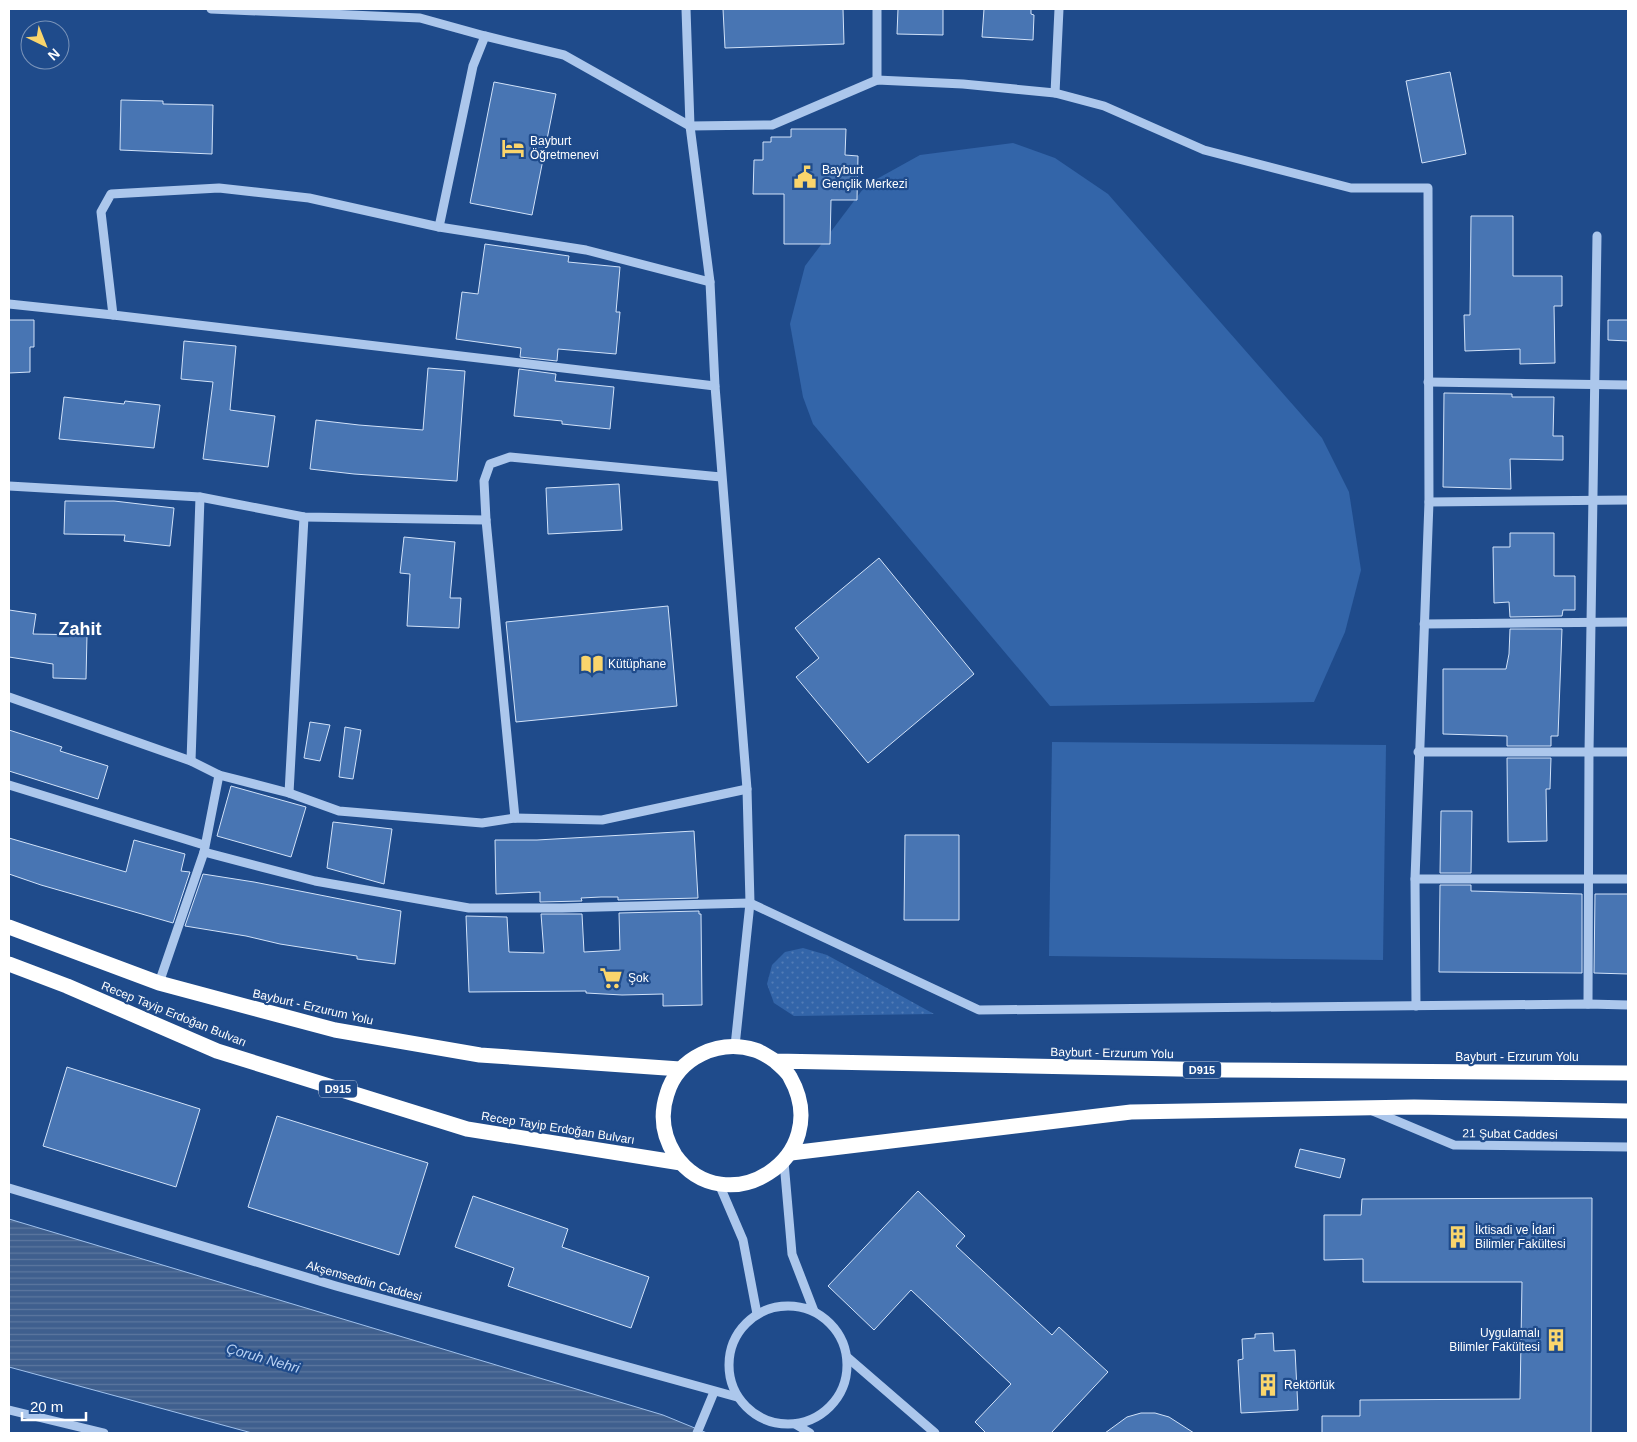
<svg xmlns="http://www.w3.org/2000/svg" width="1637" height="1442" viewBox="0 0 1637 1442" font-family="Helvetica,sans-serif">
<defs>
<pattern id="grass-dots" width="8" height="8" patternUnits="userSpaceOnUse" patternTransform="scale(1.25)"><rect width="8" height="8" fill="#3365a9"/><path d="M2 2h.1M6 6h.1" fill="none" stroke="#527cb6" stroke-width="1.8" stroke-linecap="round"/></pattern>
<pattern id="water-rules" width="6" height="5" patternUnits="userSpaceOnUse" patternTransform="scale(1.25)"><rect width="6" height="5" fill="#3f5f8e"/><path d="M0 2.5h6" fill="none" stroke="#5c779f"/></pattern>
</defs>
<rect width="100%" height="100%" fill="#1f4b8b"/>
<path fill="url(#grass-dots)" d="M 803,948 L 827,955 L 934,1014 L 794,1016 L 774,1003 L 767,984 L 772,965 L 785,952 Z"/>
<g fill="#3365a9">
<path d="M 1013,143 L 1055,158 L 1108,194 L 1322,438 L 1349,492 L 1361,570 L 1345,632 L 1314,702 L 1050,706 L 813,424 L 803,397 L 790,324 L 805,266 L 866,185 L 920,155 Z"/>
<path d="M 1052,742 L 1386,745 L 1383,960 L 1049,956 Z"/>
</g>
<path fill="url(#water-rules)" stroke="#9fc1ed" d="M 9,1219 L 663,1415 L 707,1433 L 252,1433 L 9,1367 Z"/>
<g fill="#4875b3" stroke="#d1e2f9">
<path d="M 723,9 L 843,9 L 844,44 L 725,48 Z"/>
<path d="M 898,9 L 943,9 L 943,35 L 897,34 Z"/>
<path d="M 984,9 L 1031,9 L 1031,14 L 1034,15 L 1033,40 L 982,37 Z"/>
<path d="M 1450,72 L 1466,154 L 1422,163 L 1406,81 Z"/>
<path d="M 494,82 L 556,94 L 532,215 L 470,203 Z"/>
<path d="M 121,100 L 163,101 L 163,104 L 213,105 L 212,154 L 120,150 Z"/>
<path d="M 791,129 L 846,129 L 845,155 L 858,156 L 857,200 L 831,200 L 830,244 L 784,244 L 784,194 L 753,194 L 754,160 L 763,160 L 763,142 L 771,142 L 771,137 L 791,137 Z"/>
<path d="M 1471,216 L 1513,216 L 1513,276 L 1562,276 L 1562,306 L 1554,306 L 1555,363 L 1520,364 L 1520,349 L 1465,351 L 1464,315 L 1470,315 Z"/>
<path d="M 485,244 L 569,256 L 568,262 L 620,267 L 616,312 L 620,312 L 616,354 L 558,349 L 557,361 L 520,357 L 521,348 L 456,339 L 462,292 L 478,294 Z"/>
<path d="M 9,320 L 34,320 L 34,347 L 30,347 L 30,372 L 9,373 Z"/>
<path d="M 1608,320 L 1628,320 L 1628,341 L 1608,340 Z"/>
<path d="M 184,341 L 236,346 L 230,410 L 275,416 L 268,467 L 203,459 L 213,382 L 181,379 Z"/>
<path d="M 428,368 L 465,371 L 457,481 L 354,474 L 310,469 L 316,420 L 359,425 L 423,430 Z"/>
<path d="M 519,369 L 556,374 L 555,381 L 614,387 L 610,429 L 562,424 L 562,421 L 514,416 Z"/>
<path d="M 1444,393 L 1512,394 L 1512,397 L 1554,397 L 1553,436 L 1563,436 L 1563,460 L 1510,459 L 1511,489 L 1443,487 Z"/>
<path d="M 64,397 L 124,404 L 125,401 L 160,405 L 154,448 L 59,439 Z"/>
<path d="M 619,484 L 622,530 L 548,534 L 546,488 Z"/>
<path d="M 65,501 L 114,501 L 174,508 L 170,546 L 124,541 L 125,535 L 64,534 Z"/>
<path d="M 1510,533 L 1554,533 L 1554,576 L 1575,576 L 1575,610 L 1563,610 L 1562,616 L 1510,617 L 1509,602 L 1494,603 L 1493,547 L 1510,547 Z"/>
<path d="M 404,537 L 455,542 L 450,598 L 461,598 L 459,628 L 407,626 L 410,574 L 400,573 Z"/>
<path d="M 879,558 L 974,674 L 868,763 L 796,677 L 819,658 L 795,628 Z"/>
<path d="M 668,606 L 677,706 L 516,722 L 506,622 Z"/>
<path d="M 9,610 L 36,614 L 33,634 L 87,635 L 86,679 L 53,678 L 53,664 L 9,657 Z"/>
<path d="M 1510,629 L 1562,629 L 1558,736 L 1551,736 L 1551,746 L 1507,746 L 1507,736 L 1443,734 L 1443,669 L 1506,669 L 1509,654 Z"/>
<path d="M 310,722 L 330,725 L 320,761 L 304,758 Z"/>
<path d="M 345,727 L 361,730 L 353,779 L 339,777 Z"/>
<path d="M 9,730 L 62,747 L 60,751 L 108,766 L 98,799 L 9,771 Z"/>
<path d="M 1507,758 L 1551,758 L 1550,789 L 1546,789 L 1547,841 L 1508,842 Z"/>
<path d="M 231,786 L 306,807 L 291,857 L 217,836 Z"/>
<path d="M 1441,811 L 1472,811 L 1471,873 L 1440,873 Z"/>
<path d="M 333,822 L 392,829 L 384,884 L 327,868 Z"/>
<path d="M 694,831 L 698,898 L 618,900 L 618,897 L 601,897 L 581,898 L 582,901 L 540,902 L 540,892 L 496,894 L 495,840 L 537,840 Z"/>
<path d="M 905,835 L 959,835 L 959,920 L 904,920 Z"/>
<path d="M 9,838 L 126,872 L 134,840 L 185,854 L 181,871 L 190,872 L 173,923 L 41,885 L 9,874 Z"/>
<path d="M 203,874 L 254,882 L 401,911 L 395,964 L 357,959 L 357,956 L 280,944 L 246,936 L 185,926 Z"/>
<path d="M 1440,885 L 1471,885 L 1471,891 L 1582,894 L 1582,973 L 1439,972 Z"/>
<path d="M 1595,894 L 1628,894 L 1628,974 L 1594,973 Z"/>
<path d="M 699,911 L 699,914 L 701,914 L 702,1005 L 663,1006 L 663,994 L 622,995 L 586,993 L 586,991 L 469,992 L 466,916 L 507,917 L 509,952 L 544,953 L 541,914 L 582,914 L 584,952 L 620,950 L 619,913 Z"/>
<path d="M 67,1067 L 200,1109 L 176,1187 L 43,1146 Z"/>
<path d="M 277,1116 L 428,1163 L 399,1255 L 248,1207 Z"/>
<path d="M 1300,1149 L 1345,1159 L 1340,1178 L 1295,1167 Z"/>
<path d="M 918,1191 L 965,1236 L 956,1246 L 1052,1335 L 1059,1327 L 1108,1372 L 1051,1433 L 986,1433 L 975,1422 L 1011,1384 L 911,1290 L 874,1330 L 828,1286 Z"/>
<path d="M 473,1196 L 568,1229 L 562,1247 L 649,1277 L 631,1328 L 508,1286 L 514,1268 L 455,1247 Z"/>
<path d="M 1592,1198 L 1591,1433 L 1322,1433 L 1322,1416 L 1360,1416 L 1360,1400 L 1520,1399 L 1522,1282 L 1363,1282 L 1363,1259 L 1324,1260 L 1324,1215 L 1361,1215 L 1362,1199 Z"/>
<path d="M 1273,1333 L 1274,1351 L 1295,1350 L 1298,1410 L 1241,1413 L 1238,1360 L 1243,1359 L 1242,1339 L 1255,1338 L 1255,1334 Z"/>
<path d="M 1141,1413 L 1155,1413 L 1169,1417 L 1194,1433 L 1105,1433 L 1127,1417 Z"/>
</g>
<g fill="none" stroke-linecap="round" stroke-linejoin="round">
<g stroke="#acc7ec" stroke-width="9">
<path d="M 211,9 L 420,18 L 485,36"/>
<path d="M 686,9 L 690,126 L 710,282 L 715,386 L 747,789 L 750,903 L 735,1046"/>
<path d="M 877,80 L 877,9"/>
<path d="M 1055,93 L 1059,9"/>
<path d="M 439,227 L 473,66 L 485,36 L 564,55 L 690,126 L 772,125 L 877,80 L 963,84 L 1055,93 L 1104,106 L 1204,150 L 1351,188 L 1428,188 L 1429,502 L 1415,879 L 1416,1006"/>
<path d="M 9,304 L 113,315 L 715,386"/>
<path d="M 113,315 L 101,212 L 111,194 L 219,188 L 309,198 L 439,227 L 586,250 L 710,282"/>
<path d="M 1428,382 L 1628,385"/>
<path d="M 9,486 L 200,497 L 304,517 L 486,520"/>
<path d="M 1429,502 L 1628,500"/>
<path d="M 1424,624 L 1628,622"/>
<path d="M 9,697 L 191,761 L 219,775 L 289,793 L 339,811 L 482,823 L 515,818 L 602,820 L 747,789"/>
<path d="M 1418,752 L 1628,752"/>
<path d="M 191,761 L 200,497"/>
<path d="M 9,785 L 204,845"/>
<path d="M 289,793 L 304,517"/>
<path d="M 515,818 L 486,520 L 484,481 L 490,464 L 510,457 L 721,477"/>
<path d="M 204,852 L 315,881 L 469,908 L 562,908 L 750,903 L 979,1010 L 1588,1004 L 1628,1005"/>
<path d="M 1415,879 L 1628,879"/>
<path d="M 159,983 L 204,852 L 219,775"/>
<path d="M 1588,1004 L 1589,752 L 1597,236"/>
<path d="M 1373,1111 L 1454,1145 L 1628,1147"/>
<path d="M 784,1162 L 792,1254 L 814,1311"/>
<path d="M 719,1184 L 743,1240 L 757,1314"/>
<path d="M 9,1188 L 336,1286 L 737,1397"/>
<circle cx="788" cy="1365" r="59"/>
<path d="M 847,1357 L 935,1433"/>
<path d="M 9,1410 L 104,1433"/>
<path d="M 795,1424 L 810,1433"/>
<path d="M 697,1433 L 714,1392"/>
</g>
<g stroke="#fff" stroke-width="15">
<path d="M 9,927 L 159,983 L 335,1030 L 480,1055 L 680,1069"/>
<path d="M 9,964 L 67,986 L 217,1051 L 467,1129 L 681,1163"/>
<path d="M 775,1061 C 780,1066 787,1071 790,1077 C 836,1158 725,1226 675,1155 C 663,1136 660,1115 667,1094 C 678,1057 719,1039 755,1050 C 762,1052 769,1057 775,1061 L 1226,1070 L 1628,1073"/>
<path d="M 791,1153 L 1131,1112 L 1414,1107 L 1628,1111"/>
</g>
</g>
<defs>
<symbol id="hotel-bare" viewBox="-9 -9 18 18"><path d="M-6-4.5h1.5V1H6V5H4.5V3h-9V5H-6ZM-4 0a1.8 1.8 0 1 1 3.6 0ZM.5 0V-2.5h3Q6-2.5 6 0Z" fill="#fad56c" stroke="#1f4b8b" stroke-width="2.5" paint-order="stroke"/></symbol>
<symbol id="civic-bare" viewBox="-9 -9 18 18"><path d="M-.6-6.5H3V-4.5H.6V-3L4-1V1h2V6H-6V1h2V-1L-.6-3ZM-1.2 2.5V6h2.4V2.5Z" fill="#fad56c" stroke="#1f4b8b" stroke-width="2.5" paint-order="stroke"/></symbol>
<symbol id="library-bare" viewBox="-9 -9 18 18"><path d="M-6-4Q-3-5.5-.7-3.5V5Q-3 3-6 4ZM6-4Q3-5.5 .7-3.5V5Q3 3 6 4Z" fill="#fad56c" stroke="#1f4b8b" stroke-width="2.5" paint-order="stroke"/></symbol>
<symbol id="supermarket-bare" viewBox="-9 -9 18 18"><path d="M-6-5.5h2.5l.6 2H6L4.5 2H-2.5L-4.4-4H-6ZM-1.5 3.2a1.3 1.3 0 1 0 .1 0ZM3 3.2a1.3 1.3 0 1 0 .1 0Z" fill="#fad56c" stroke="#1f4b8b" stroke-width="2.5" paint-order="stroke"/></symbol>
<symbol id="building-bare" viewBox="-9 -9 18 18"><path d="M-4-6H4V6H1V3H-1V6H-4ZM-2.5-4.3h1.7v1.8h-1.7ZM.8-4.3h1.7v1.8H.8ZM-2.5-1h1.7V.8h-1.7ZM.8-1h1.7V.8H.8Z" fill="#fad56c" stroke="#1f4b8b" stroke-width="2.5" paint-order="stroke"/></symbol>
</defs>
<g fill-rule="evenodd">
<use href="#hotel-bare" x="497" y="132" width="32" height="32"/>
<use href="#civic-bare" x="789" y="161" width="32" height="32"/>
<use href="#library-bare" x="576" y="648" width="32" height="32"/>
<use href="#supermarket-bare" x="595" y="962" width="32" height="32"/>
<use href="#building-bare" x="1442" y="1221" width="32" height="32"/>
<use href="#building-bare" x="1540" y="1324" width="32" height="32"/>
<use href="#building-bare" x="1252" y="1369" width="32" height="32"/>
</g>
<g text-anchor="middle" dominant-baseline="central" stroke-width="4.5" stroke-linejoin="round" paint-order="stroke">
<g fill="#1f4b8b" stroke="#bcc9dc" stroke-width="1">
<rect x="1183" y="1061.5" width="38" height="17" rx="4"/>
<rect x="319" y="1080.5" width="38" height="17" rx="4"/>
</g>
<g font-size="11" font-weight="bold" fill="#fff">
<text x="1202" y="1070">D915</text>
<text x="338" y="1089">D915</text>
</g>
<g font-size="12" fill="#fff" stroke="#1f4b8b" text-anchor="start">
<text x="530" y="141">Bayburt<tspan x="530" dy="14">Öğretmenevi</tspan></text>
<text x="822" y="170">Bayburt<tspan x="822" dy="14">Gençlik Merkezi</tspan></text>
<text x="608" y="664">Kütüphane</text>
<text x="628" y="978">Şok</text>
<text x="1475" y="1230">İktisadi ve İdari<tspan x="1475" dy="14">Bilimler Fakültesi</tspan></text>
<text x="1540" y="1333" text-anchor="end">Uygulamalı<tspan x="1540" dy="14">Bilimler Fakültesi</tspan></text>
<text x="1284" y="1385">Rektörlük</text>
</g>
<g font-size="12" fill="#fff" stroke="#1f4b8b">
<text transform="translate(313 1007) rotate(13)">Bayburt - Erzurum Yolu</text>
<text transform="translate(174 1014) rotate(22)">Recep Tayip Erdoğan Bulvarı</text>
<text transform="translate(1112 1053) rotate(1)">Bayburt - Erzurum Yolu</text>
<text x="1517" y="1057">Bayburt - Erzurum Yolu</text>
<text transform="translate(558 1128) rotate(9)">Recep Tayip Erdoğan Bulvarı</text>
<text transform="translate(1510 1134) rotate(1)">21 Şubat Caddesi</text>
<text transform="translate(364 1281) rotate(16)">Akşemseddin Caddesi</text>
</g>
<g font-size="14" font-style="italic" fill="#b8d1f3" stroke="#1f4b8b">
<text transform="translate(263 1358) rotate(16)">Çoruh Nehri</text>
</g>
<g font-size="18" font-weight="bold" fill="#fff" stroke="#1f4b8b">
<text x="80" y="629">Zahit</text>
</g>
</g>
<rect width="1637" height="1442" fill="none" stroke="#ffffff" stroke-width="20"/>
<g transform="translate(45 45) rotate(137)"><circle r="24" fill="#1f4b8b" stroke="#7993b9"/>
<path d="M0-4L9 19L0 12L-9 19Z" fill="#fad56c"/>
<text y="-8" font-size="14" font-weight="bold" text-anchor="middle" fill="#ffffff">N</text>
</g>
<path d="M22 1412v8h64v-8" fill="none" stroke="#ffffff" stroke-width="2.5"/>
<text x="30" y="1412" font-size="15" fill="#ffffff" stroke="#1f4b8b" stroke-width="4" paint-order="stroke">20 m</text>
</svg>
